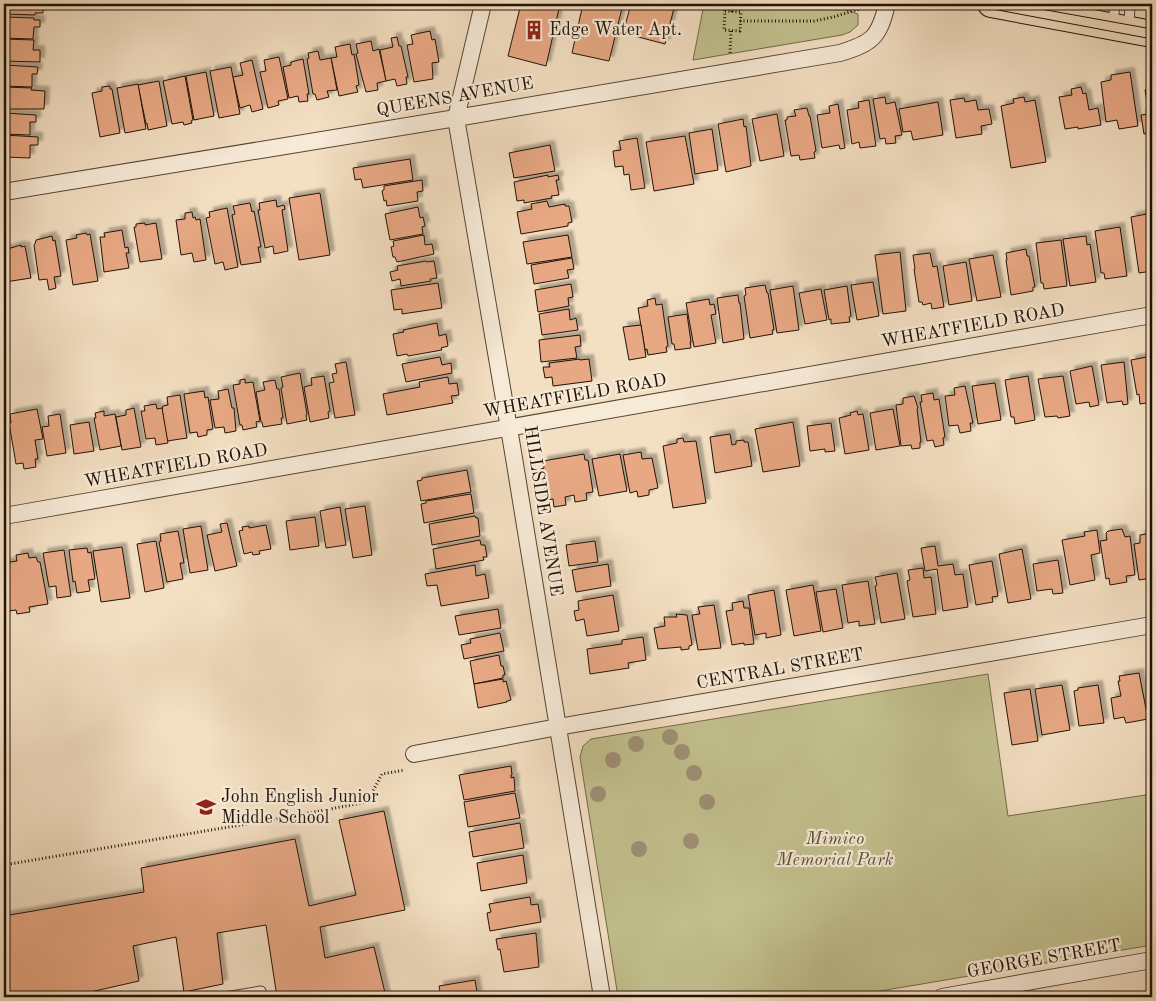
<svg xmlns="http://www.w3.org/2000/svg" width="1156" height="1001" viewBox="0 0 1156 1001" font-family="'Old Standard TT',serif">
<defs>
<filter id="shadow"><feDropShadow dx="4.5" dy="-4.5" stdDeviation="1" flood-color="#0004"/></filter>
</defs>
<rect width="100%" height="100%" fill="#f3dfc2"/>
<filter id="stains"><feTurbulence type="fractalNoise" baseFrequency=".004" numOctaves="4"/><feColorMatrix values="0 0 0 0 .2 0 0 0 0 .09 0 0 0 0 .02 0 0 0 .5 -.17"/></filter>
<radialGradient id="worn" r=".72"><stop offset=".6" stop-color="#630" stop-opacity="0"/><stop offset="1" stop-color="#630" stop-opacity=".3"/></radialGradient>
<g fill="#c2c08e" stroke="#72694a">
<path d="M 704,4 L 829,4 L 858,14 L 858,25 L 850,32 L 842,35 L 693,60 Z"/>
<path d="M 988,674 L 1008,816 L 1152,794 L 1152,945 L 845,997 L 618,997 L 580,757 L 583,746 L 591,739 Z"/>
</g>
<g fill="#e8a884" stroke="#221206" filter="url(#shadow)">
<path d="M 4,4 L 43,4 L 43,13 L 35,13 L 35,15 L 5,14 Z"/>
<path d="M 521,4 L 560,4 L 546,66 L 508,56 Z"/>
<path d="M 583,4 L 623,4 L 609,61 L 572,53 Z"/>
<path d="M 631,4 L 675,4 L 665,44 L 623,33 Z"/>
<path d="M 6,17 L 34,18 L 34,20 L 40,20 L 40,27 L 34,27 L 33,39 L 4,38 L 4,19 Z"/>
<path d="M 430,31 L 432,40 L 435,39 L 439,62 L 432,63 L 433,79 L 414,82 L 407,45 L 413,44 L 411,35 Z"/>
<path d="M 397,37 L 399,46 L 401,46 L 408,77 L 406,77 L 407,84 L 397,86 L 395,79 L 386,81 L 380,50 L 393,47 L 391,38 Z"/>
<path d="M 4,39 L 34,40 L 33,50 L 40,50 L 40,62 L 4,61 Z"/>
<path d="M 371,41 L 373,51 L 379,49 L 386,81 L 377,83 L 378,90 L 366,92 L 356,54 L 358,53 L 356,44 Z"/>
<path d="M 350,44 L 352,55 L 354,54 L 359,85 L 356,86 L 358,92 L 339,96 L 331,58 L 337,57 L 335,47 Z"/>
<path d="M 318,51 L 320,60 L 331,58 L 337,90 L 327,91 L 329,97 L 317,100 L 315,94 L 313,94 L 307,59 L 309,58 L 308,53 Z"/>
<path d="M 279,57 L 288,99 L 278,101 L 279,105 L 268,108 L 260,72 L 266,71 L 264,60 Z"/>
<path d="M 303,59 L 309,94 L 307,94 L 308,101 L 299,102 L 298,96 L 289,98 L 283,67 L 291,65 L 291,62 Z"/>
<path d="M 252,60 L 263,109 L 252,112 L 250,105 L 240,108 L 233,77 L 243,75 L 240,63 Z"/>
<path d="M 4,65 L 38,67 L 37,74 L 32,74 L 32,87 L 4,86 Z"/>
<path d="M 231,67 L 240,114 L 219,118 L 210,71 Z"/>
<path d="M 206,72 L 214,116 L 194,120 L 186,76 Z"/>
<path d="M 1130,72 L 1138,126 L 1119,129 L 1117,120 L 1106,122 L 1101,82 L 1111,80 L 1111,75 Z"/>
<path d="M 185,76 L 193,120 L 191,121 L 192,123 L 184,125 L 183,122 L 172,124 L 163,81 Z"/>
<path d="M 159,81 L 167,126 L 148,130 L 147,123 L 146,124 L 138,85 Z"/>
<path d="M 138,84 L 146,129 L 125,133 L 117,88 Z"/>
<path d="M 110,86 L 110,89 L 112,89 L 120,133 L 100,137 L 92,93 L 102,91 L 102,87 Z"/>
<path d="M 4,87 L 32,88 L 31,90 L 45,91 L 44,109 L 4,109 Z"/>
<path d="M 1081,87 L 1083,94 L 1086,93 L 1089,110 L 1098,108 L 1101,125 L 1078,129 L 1078,127 L 1065,129 L 1059,97 L 1072,95 L 1071,89 Z"/>
<path d="M 1152,89 L 1152,132 L 1144,134 L 1141,115 L 1149,114 L 1145,90 Z"/>
<path d="M 885,97 L 886,104 L 895,102 L 902,135 L 895,136 L 896,143 L 886,144 L 885,138 L 880,139 L 873,99 Z"/>
<path d="M 1024,97 L 1025,102 L 1035,100 L 1046,162 L 1011,168 L 1001,106 L 1014,103 L 1013,99 Z"/>
<path d="M 964,98 L 965,102 L 976,100 L 978,110 L 989,109 L 992,124 L 981,126 L 982,134 L 956,138 L 950,100 Z"/>
<path d="M 869,100 L 876,146 L 860,148 L 859,142 L 852,144 L 847,110 L 859,108 L 858,102 Z"/>
<path d="M 938,102 L 943,135 L 913,140 L 911,131 L 903,132 L 899,109 Z"/>
<path d="M 838,104 L 845,148 L 840,149 L 839,145 L 822,148 L 817,115 L 830,113 L 829,106 Z"/>
<path d="M 807,108 L 809,116 L 810,116 L 816,151 L 814,152 L 815,158 L 800,160 L 799,155 L 791,156 L 785,120 L 787,120 L 787,117 L 796,116 L 794,110 Z"/>
<path d="M 4,113 L 36,115 L 36,122 L 30,122 L 30,135 L 4,134 Z"/>
<path d="M 777,114 L 784,156 L 760,161 L 752,119 Z"/>
<path d="M 743,119 L 744,127 L 746,126 L 751,166 L 726,172 L 718,124 Z"/>
<path d="M 712,129 L 718,170 L 695,174 L 689,133 Z"/>
<path d="M 4,135 L 38,137 L 38,145 L 30,145 L 30,158 L 4,157 Z"/>
<path d="M 685,136 L 694,184 L 654,191 L 646,142 Z"/>
<path d="M 637,138 L 645,188 L 631,190 L 629,174 L 624,175 L 623,166 L 615,167 L 613,151 L 621,150 L 619,141 Z"/>
<path d="M 550,145 L 555,171 L 514,178 L 509,153 Z"/>
<path d="M 410,159 L 413,180 L 363,188 L 361,179 L 355,180 L 353,168 Z"/>
<path d="M 548,175 L 548,177 L 558,175 L 559,180 L 556,180 L 559,195 L 551,196 L 552,198 L 524,203 L 524,200 L 517,201 L 514,182 Z"/>
<path d="M 422,180 L 423,191 L 417,192 L 418,201 L 387,206 L 386,200 L 384,201 L 382,191 L 384,190 L 384,186 Z"/>
<path d="M 320,193 L 330,255 L 299,260 L 289,198 Z"/>
<path d="M 276,200 L 277,207 L 284,205 L 285,209 L 282,210 L 288,251 L 274,254 L 273,246 L 265,248 L 258,210 L 260,210 L 259,203 Z"/>
<path d="M 547,201 L 549,207 L 565,204 L 565,206 L 569,206 L 572,222 L 568,223 L 568,226 L 521,234 L 517,212 L 532,209 L 531,204 Z"/>
<path d="M 250,203 L 252,212 L 254,211 L 261,247 L 258,247 L 261,262 L 241,265 L 232,215 L 235,214 L 233,206 Z"/>
<path d="M 418,207 L 420,218 L 423,217 L 425,226 L 422,227 L 423,234 L 390,240 L 385,214 Z"/>
<path d="M 227,208 L 238,267 L 225,270 L 223,262 L 215,264 L 206,218 L 210,217 L 209,212 Z"/>
<path d="M 192,212 L 193,218 L 195,217 L 196,220 L 200,219 L 206,260 L 194,262 L 192,253 L 181,255 L 176,220 L 185,219 L 185,213 Z"/>
<path d="M 1152,213 L 1152,271 L 1139,273 L 1131,217 Z"/>
<path d="M 145,223 L 145,225 L 156,223 L 162,259 L 140,262 L 134,227 L 136,227 L 136,224 Z"/>
<path d="M 1120,227 L 1127,276 L 1105,279 L 1104,273 L 1101,273 L 1095,231 Z"/>
<path d="M 122,230 L 125,248 L 128,247 L 129,253 L 126,253 L 129,268 L 104,272 L 100,237 L 105,237 L 104,233 Z"/>
<path d="M 86,233 L 87,235 L 90,234 L 98,281 L 73,285 L 66,240 L 77,238 L 76,235 Z"/>
<path d="M 424,235 L 425,245 L 432,244 L 434,254 L 397,262 L 395,257 L 393,257 L 391,247 L 394,246 L 393,241 Z"/>
<path d="M 568,235 L 572,257 L 527,264 L 523,242 Z"/>
<path d="M 52,236 L 53,241 L 55,240 L 61,276 L 54,277 L 56,288 L 49,290 L 47,279 L 39,280 L 34,245 L 35,244 L 36,240 Z"/>
<path d="M 1086,236 L 1087,245 L 1090,244 L 1096,282 L 1070,286 L 1063,239 Z"/>
<path d="M 1061,240 L 1067,286 L 1044,289 L 1043,283 L 1041,283 L 1036,243 Z"/>
<path d="M 21,245 L 21,247 L 25,246 L 31,278 L 5,282 L 4,250 Z"/>
<path d="M 1026,249 L 1027,256 L 1029,256 L 1035,287 L 1033,287 L 1033,291 L 1011,295 L 1006,260 L 1007,260 L 1006,253 Z"/>
<path d="M 900,252 L 906,311 L 883,314 L 875,255 Z"/>
<path d="M 930,253 L 933,267 L 937,266 L 944,307 L 932,309 L 931,303 L 923,305 L 922,302 L 919,302 L 914,269 L 915,269 L 913,255 Z"/>
<path d="M 993,255 L 1001,297 L 977,301 L 969,259 Z"/>
<path d="M 572,258 L 574,269 L 567,270 L 569,278 L 534,284 L 531,265 Z"/>
<path d="M 426,261 L 427,262 L 434,261 L 437,278 L 430,279 L 431,281 L 401,286 L 400,279 L 392,281 L 390,272 L 398,270 L 397,266 Z"/>
<path d="M 966,262 L 972,301 L 949,305 L 943,266 Z"/>
<path d="M 873,282 L 879,316 L 857,320 L 851,285 Z"/>
<path d="M 438,283 L 442,308 L 402,314 L 402,309 L 394,310 L 391,290 Z"/>
<path d="M 571,284 L 573,297 L 568,298 L 569,306 L 538,312 L 535,290 Z"/>
<path d="M 765,285 L 767,293 L 768,293 L 774,330 L 772,330 L 773,334 L 750,338 L 744,296 L 746,295 L 745,288 Z"/>
<path d="M 793,286 L 799,330 L 777,333 L 770,290 Z"/>
<path d="M 847,286 L 851,316 L 849,317 L 850,322 L 831,324 L 831,319 L 829,320 L 824,290 Z"/>
<path d="M 821,289 L 827,320 L 805,324 L 799,293 Z"/>
<path d="M 738,295 L 739,303 L 740,303 L 744,339 L 723,343 L 717,298 Z"/>
<path d="M 655,298 L 656,305 L 662,304 L 668,346 L 666,347 L 667,352 L 648,355 L 647,349 L 645,350 L 638,308 L 648,306 L 647,300 Z"/>
<path d="M 709,299 L 710,305 L 714,304 L 716,314 L 711,315 L 716,343 L 694,347 L 686,303 Z"/>
<path d="M 569,309 L 570,320 L 576,318 L 578,330 L 542,335 L 539,314 Z"/>
<path d="M 687,314 L 691,342 L 690,342 L 691,348 L 675,350 L 674,344 L 672,344 L 668,317 Z"/>
<path d="M 437,323 L 439,336 L 446,334 L 448,346 L 441,348 L 442,350 L 408,356 L 407,354 L 397,356 L 393,334 L 404,332 L 403,330 Z"/>
<path d="M 641,325 L 646,357 L 629,360 L 623,327 Z"/>
<path d="M 580,335 L 581,346 L 575,347 L 577,358 L 541,362 L 539,340 Z"/>
<path d="M 1152,356 L 1152,402 L 1140,404 L 1139,394 L 1137,395 L 1131,360 Z"/>
<path d="M 440,357 L 442,365 L 451,363 L 452,373 L 406,382 L 402,364 Z"/>
<path d="M 580,359 L 580,360 L 589,359 L 592,381 L 553,386 L 552,377 L 545,378 L 543,367 L 550,367 L 549,363 Z"/>
<path d="M 346,362 L 355,415 L 335,418 L 329,383 L 334,382 L 332,374 L 337,373 L 335,364 Z"/>
<path d="M 1124,362 L 1128,404 L 1123,405 L 1122,401 L 1107,403 L 1101,365 Z"/>
<path d="M 1092,366 L 1099,405 L 1090,407 L 1089,402 L 1076,404 L 1070,371 Z"/>
<path d="M 300,373 L 307,414 L 306,415 L 307,420 L 287,424 L 281,388 L 283,387 L 281,377 Z"/>
<path d="M 324,376 L 330,411 L 328,412 L 329,418 L 310,422 L 304,387 L 312,385 L 311,378 Z"/>
<path d="M 1028,376 L 1035,420 L 1015,424 L 1014,417 L 1011,417 L 1005,380 Z"/>
<path d="M 1063,376 L 1070,416 L 1058,418 L 1057,416 L 1045,417 L 1038,379 Z"/>
<path d="M 448,377 L 449,384 L 457,383 L 459,395 L 451,396 L 453,403 L 387,415 L 383,394 L 420,387 L 419,382 Z"/>
<path d="M 245,379 L 245,383 L 253,382 L 260,421 L 256,422 L 257,427 L 243,430 L 242,425 L 240,425 L 233,385 L 240,384 L 240,380 Z"/>
<path d="M 275,380 L 277,389 L 279,389 L 283,418 L 281,418 L 282,424 L 263,427 L 262,422 L 261,422 L 256,392 L 265,390 L 263,382 Z"/>
<path d="M 995,383 L 1001,420 L 978,424 L 972,386 Z"/>
<path d="M 965,386 L 973,423 L 970,423 L 971,431 L 960,433 L 958,425 L 949,426 L 945,396 L 955,395 L 954,388 Z"/>
<path d="M 228,389 L 232,408 L 234,408 L 236,431 L 225,433 L 224,427 L 215,428 L 210,400 L 219,399 L 218,391 Z"/>
<path d="M 204,391 L 205,398 L 208,397 L 213,429 L 207,430 L 207,435 L 198,437 L 197,432 L 190,433 L 184,394 Z"/>
<path d="M 933,393 L 934,400 L 939,399 L 945,437 L 943,438 L 944,445 L 935,447 L 933,440 L 927,441 L 920,402 L 922,402 L 921,395 Z"/>
<path d="M 180,395 L 187,438 L 167,441 L 162,409 L 163,406 L 168,405 L 167,397 Z"/>
<path d="M 914,396 L 918,408 L 917,409 L 921,442 L 920,442 L 920,448 L 912,449 L 911,445 L 901,446 L 896,405 L 903,404 L 903,398 Z"/>
<path d="M 156,404 L 157,409 L 162,408 L 168,443 L 156,445 L 155,438 L 146,439 L 141,411 L 145,411 L 144,406 Z"/>
<path d="M 134,408 L 141,447 L 122,450 L 116,417 L 126,415 L 126,410 Z"/>
<path d="M 37,409 L 43,439 L 35,440 L 38,459 L 35,459 L 36,467 L 24,469 L 23,463 L 16,464 L 9,423 L 11,423 L 10,414 Z"/>
<path d="M 893,409 L 900,446 L 876,450 L 870,413 Z"/>
<path d="M 104,411 L 104,416 L 115,414 L 121,446 L 100,450 L 94,418 L 96,418 L 95,413 Z"/>
<path d="M 857,411 L 858,415 L 863,414 L 869,450 L 845,454 L 839,418 L 851,415 L 850,413 Z"/>
<path d="M 60,414 L 66,453 L 47,456 L 42,427 L 49,426 L 48,416 Z"/>
<path d="M 89,422 L 94,451 L 74,454 L 70,425 Z"/>
<path d="M 793,422 L 800,466 L 763,472 L 755,429 Z"/>
<path d="M 831,423 L 835,451 L 825,452 L 825,449 L 810,451 L 807,426 Z"/>
<path d="M 730,434 L 732,445 L 736,444 L 736,441 L 744,440 L 744,442 L 748,442 L 752,466 L 715,473 L 710,437 Z"/>
<path d="M 683,438 L 684,442 L 696,441 L 706,503 L 673,508 L 663,446 L 677,443 L 677,439 Z"/>
<path d="M 641,452 L 642,459 L 652,458 L 658,488 L 649,490 L 649,495 L 638,497 L 637,491 L 630,493 L 623,455 Z"/>
<path d="M 584,454 L 585,460 L 588,460 L 593,492 L 586,493 L 587,500 L 575,502 L 574,495 L 565,497 L 566,505 L 554,507 L 553,499 L 547,500 L 541,469 L 544,468 L 543,461 Z"/>
<path d="M 620,454 L 627,491 L 599,496 L 592,459 Z"/>
<path d="M 467,470 L 471,492 L 421,501 L 417,481 L 422,480 L 422,478 Z"/>
<path d="M 471,494 L 474,513 L 424,523 L 421,504 L 426,503 L 426,501 Z"/>
<path d="M 365,506 L 372,555 L 353,558 L 345,509 Z"/>
<path d="M 340,507 L 346,545 L 326,548 L 320,511 Z"/>
<path d="M 475,516 L 476,518 L 478,518 L 480,536 L 432,545 L 429,524 Z"/>
<path d="M 315,517 L 319,546 L 290,550 L 286,521 Z"/>
<path d="M 227,523 L 237,566 L 215,571 L 207,535 L 222,532 L 220,524 Z"/>
<path d="M 266,525 L 271,549 L 259,551 L 260,554 L 253,555 L 252,552 L 244,554 L 239,531 L 243,530 L 242,527 L 249,526 L 249,528 Z"/>
<path d="M 201,526 L 208,570 L 190,573 L 183,529 Z"/>
<path d="M 1122,529 L 1125,537 L 1130,536 L 1135,575 L 1126,576 L 1127,582 L 1110,585 L 1109,578 L 1106,579 L 1100,541 L 1107,540 L 1106,533 L 1108,531 Z"/>
<path d="M 1097,530 L 1100,553 L 1091,555 L 1095,580 L 1070,585 L 1062,540 L 1085,536 L 1084,532 Z"/>
<path d="M 178,531 L 184,563 L 180,563 L 183,579 L 167,582 L 159,542 L 161,541 L 160,534 Z"/>
<path d="M 1152,533 L 1152,578 L 1139,580 L 1134,544 L 1140,543 L 1140,535 Z"/>
<path d="M 480,540 L 481,545 L 485,545 L 487,557 L 483,557 L 484,560 L 436,569 L 433,549 Z"/>
<path d="M 156,541 L 164,588 L 145,592 L 137,544 Z"/>
<path d="M 595,541 L 598,562 L 569,566 L 566,545 Z"/>
<path d="M 935,546 L 938,566 L 953,564 L 955,575 L 963,574 L 968,607 L 943,611 L 937,569 L 925,571 L 921,548 Z"/>
<path d="M 122,547 L 130,598 L 101,602 L 93,551 Z"/>
<path d="M 87,548 L 88,553 L 91,552 L 95,579 L 88,580 L 90,591 L 77,593 L 75,581 L 73,582 L 69,550 Z"/>
<path d="M 1022,549 L 1031,599 L 1008,603 L 999,554 Z"/>
<path d="M 64,550 L 71,596 L 57,598 L 56,586 L 49,587 L 43,553 Z"/>
<path d="M 28,553 L 29,558 L 36,557 L 38,562 L 40,562 L 48,604 L 29,607 L 30,612 L 17,614 L 16,610 L 9,611 L 4,581 L 4,563 L 17,561 L 16,555 Z"/>
<path d="M 1058,560 L 1063,593 L 1053,594 L 1052,589 L 1037,591 L 1033,564 Z"/>
<path d="M 992,561 L 998,596 L 992,597 L 993,602 L 976,605 L 969,565 Z"/>
<path d="M 608,564 L 611,586 L 576,592 L 572,570 Z"/>
<path d="M 475,565 L 476,576 L 485,574 L 489,598 L 441,606 L 437,585 L 427,586 L 425,574 Z"/>
<path d="M 923,568 L 924,578 L 931,577 L 936,614 L 913,617 L 907,581 L 910,580 L 908,570 Z"/>
<path d="M 897,573 L 905,619 L 881,623 L 875,586 L 877,585 L 875,577 Z"/>
<path d="M 868,581 L 875,624 L 859,626 L 859,621 L 848,623 L 842,585 Z"/>
<path d="M 813,585 L 821,631 L 794,636 L 786,590 Z"/>
<path d="M 836,589 L 843,628 L 823,632 L 816,592 Z"/>
<path d="M 774,590 L 781,635 L 766,638 L 766,633 L 755,635 L 748,595 Z"/>
<path d="M 613,595 L 619,631 L 587,636 L 584,619 L 576,621 L 574,611 L 579,610 L 578,601 Z"/>
<path d="M 743,601 L 744,608 L 749,608 L 754,644 L 744,645 L 744,643 L 732,645 L 726,611 L 733,610 L 732,603 Z"/>
<path d="M 714,605 L 721,648 L 698,650 L 692,615 L 700,614 L 698,607 Z"/>
<path d="M 498,609 L 501,628 L 459,635 L 455,616 Z"/>
<path d="M 676,614 L 687,615 L 692,645 L 689,646 L 689,649 L 681,650 L 681,647 L 658,649 L 654,628 L 665,626 L 664,617 L 677,617 Z"/>
<path d="M 500,633 L 504,651 L 464,659 L 461,645 L 471,643 L 470,639 Z"/>
<path d="M 643,637 L 646,660 L 628,663 L 629,668 L 590,674 L 587,649 L 622,644 L 622,640 Z"/>
<path d="M 499,655 L 501,666 L 503,666 L 505,675 L 503,675 L 503,678 L 474,684 L 470,661 Z"/>
<path d="M 1139,673 L 1148,719 L 1126,723 L 1124,717 L 1114,719 L 1111,698 L 1121,696 L 1118,681 L 1120,681 L 1119,676 Z"/>
<path d="M 1152,675 L 1152,707 L 1147,676 Z"/>
<path d="M 503,679 L 503,682 L 506,681 L 511,700 L 507,701 L 507,702 L 478,708 L 474,684 Z"/>
<path d="M 1062,685 L 1070,730 L 1042,735 L 1035,689 Z"/>
<path d="M 1098,685 L 1104,723 L 1079,726 L 1074,691 L 1078,690 L 1078,688 Z"/>
<path d="M 1030,689 L 1038,741 L 1012,745 L 1004,693 Z"/>
<path d="M 511,766 L 512,775 L 511,775 L 511,778 L 514,777 L 515,791 L 464,800 L 459,775 Z"/>
<path d="M 515,793 L 520,818 L 468,827 L 464,802 Z"/>
<path d="M 384,811 L 405,910 L 320,927 L 325,958 L 374,947 L 386,997 L 277,997 L 266,925 L 217,933 L 223,984 L 184,992 L 176,937 L 133,946 L 139,981 L 86,993 L 87,997 L 4,997 L 4,916 L 144,892 L 141,868 L 295,839 L 309,906 L 356,895 L 339,820 Z"/>
<path d="M 520,823 L 524,848 L 473,857 L 469,832 Z"/>
<path d="M 523,855 L 527,883 L 481,891 L 477,863 Z"/>
<path d="M 530,897 L 531,905 L 538,904 L 541,922 L 490,931 L 487,913 L 491,912 L 489,904 Z"/>
<path d="M 536,933 L 539,967 L 504,972 L 500,949 L 498,950 L 496,939 Z"/>
<path d="M 475,980 L 478,997 L 441,997 L 439,986 Z"/>
</g>
<g fill="none" stroke-linecap="round" stroke-linejoin="round">
<defs>
<g id="service">
<path d="M 1113,24 L 1115,4"/>
<path d="M 1129,27 L 1130,4"/>
<path d="M 225,997 L 261,991 L 261,997"/>
</g>
<g id="minor">
<path d="M 483,4 L 456,118 L 513,452 L 602,997"/>
<path d="M 4,192 L 456,118 L 840,53 C 872,43 879,38 887,4"/>
<path d="M 4,516 L 1152,315"/>
<path d="M 414,754 L 558,727 L 1152,625"/>
<path d="M 942,997 L 1152,960"/>
</g>
<path id="primary" d="M 991,4 L 1152,34"/>
</defs>
<use href="#service" stroke="#564535" stroke-width="11"/>
<use href="#minor" stroke="#564535" stroke-width="18"/>
<use href="#primary" stroke="#221206" stroke-width="28"/>
<g stroke="#221206" stroke-width="3" stroke-dasharray="1 2.5" stroke-linecap="butt">
<path d="M 732,4 L 732,12"/>
<path d="M 1143,6 L 1152,8"/>
<path d="M 725,11 L 741,12 L 740,31 L 724,30 Z"/>
<path d="M 740,21 L 814,21 L 833,17 L 860,9"/>
<path d="M 730,53 L 731,30"/>
<path d="M 4,865 L 288,817 L 367,802 L 382,774 L 405,770"/>
</g>
<use href="#service" stroke="#f7ead7" stroke-width="9"/>
<use href="#minor" stroke="#f7ead7" stroke-width="16"/>
<use href="#primary" stroke="#f3dfc2" stroke-width="26"/>
<g stroke="#221206" stroke-width="1">
<path d="M 966,4 L 1152,39"/>
<path d="M 1013,4 L 1152,29"/>
</g>
</g>
<g fill="#9f9075">
<circle cx="670" cy="737" r="8"/>
<circle cx="636" cy="744" r="8"/>
<circle cx="682" cy="752" r="8"/>
<circle cx="613" cy="760" r="8"/>
<circle cx="694" cy="773" r="8"/>
<circle cx="598" cy="794" r="8"/>
<circle cx="707" cy="802" r="8"/>
<circle cx="691" cy="841" r="8"/>
<circle cx="639" cy="849" r="8"/>
</g>
<defs>
<symbol id="building-bare" viewBox="-9 -9 18 18"><path d="M-4-6H4V6H1V3H-1V6H-4ZM-2.5-4.3h1.7v1.8h-1.7ZM.8-4.3h1.7v1.8H.8ZM-2.5-1h1.7V.8h-1.7ZM.8-1h1.7V.8H.8Z" fill="#8f2418" stroke="#f7ead7" stroke-width="2.5" paint-order="stroke"/></symbol>
<symbol id="school-bare" viewBox="-9 -9 18 18"><path d="M0-5L7-2L0 1L-7-2ZM-4 1L0 2.5L4 1V4Q0 6-4 4Z" fill="#8f2418" stroke="#f7ead7" stroke-width="2.5" paint-order="stroke"/></symbol>
</defs>
<g fill-rule="evenodd">
<use href="#building-bare" x="520" y="16" width="28" height="28"/>
<use href="#school-bare" x="192" y="793" width="28" height="28"/>
</g>
<g text-anchor="middle" dominant-baseline="central" stroke-width="4.5" stroke-linejoin="round" paint-order="stroke">
<g font-size="18" fill="#221206" stroke="#f7ead7" text-anchor="start">
<text x="549" y="30">Edge Water Apt.</text>
<text x="221" y="797">John English Junior<tspan x="221" dy="21">Middle School</tspan></text>
</g>
<g font-size="18" fill="#221206" stroke="#f7ead7">
<text transform="translate(455 97) rotate(-10)">QUEENS AVENUE</text>
<text transform="translate(973 326) rotate(-10)">WHEATFIELD ROAD</text>
<text transform="translate(575 396) rotate(-10)">WHEATFIELD ROAD</text>
<text transform="translate(176 466) rotate(-10)">WHEATFIELD ROAD</text>
<text transform="translate(543 511) rotate(81)">HILLSIDE AVENUE</text>
<text transform="translate(780 669) rotate(-10)">CENTRAL STREET</text>
<text transform="translate(1044 959) rotate(-10)">GEORGE STREET</text>
</g>
<g font-size="18" font-style="italic" fill="#5a4f36" stroke="#f7ead7">
<text x="835" y="839">Mimico<tspan x="835" dy="21">Memorial Park</tspan></text>
</g>
</g>
<rect width="1156" height="1001" fill="none" stroke="#f3dfc2" stroke-width="20"/>
<rect x="5" y="5" width="1146" height="991" fill="none" stroke="#221206" stroke-width="2.5"/>
<rect x="10" y="10" width="1136" height="981" fill="none" stroke="#221206"/>
<rect width="100%" height="100%" filter="url(#stains)"/>
<rect width="100%" height="100%" fill="url(#worn)"/>
</svg>
